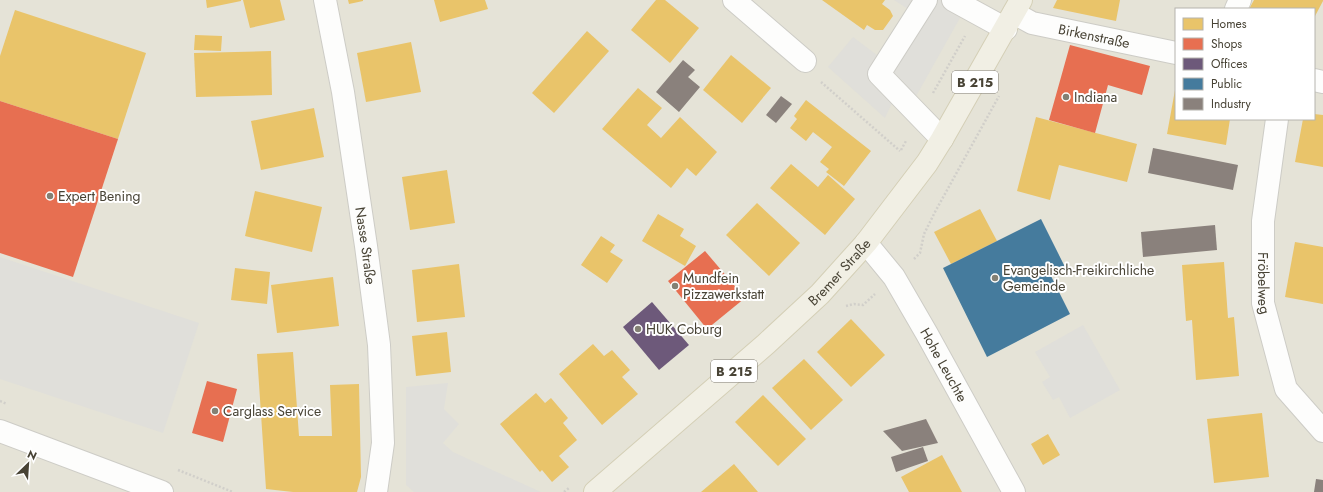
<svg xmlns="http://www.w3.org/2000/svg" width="1323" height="492" viewBox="0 0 1323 492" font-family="Jost,sans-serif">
<rect width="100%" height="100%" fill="#f0f0ea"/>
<path fill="#e5e3d7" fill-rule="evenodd" d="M 0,0 L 1323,0 L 1323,492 L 0,492 ZM 1176,9 L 1314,9 L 1314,119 L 1176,119 Z"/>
<g fill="#e0dfda">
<path d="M 894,0 L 970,0 L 905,116 L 892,103 L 885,118 L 828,67 L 853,37 L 877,55 L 908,9 Z"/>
<path d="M 0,257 L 199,323 L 163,433 L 0,379 Z"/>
<path d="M 1083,325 L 1120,390 L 1070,418 L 1059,397 L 1053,400 L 1042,382 L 1050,377 L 1035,352 Z"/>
<path d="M 448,383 L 444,409 L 459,424 L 443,443 L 453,452 L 541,492 L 414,492 L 406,485 L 406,387 Z"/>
</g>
<g fill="#e9c46a">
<path d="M 206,0 L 241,0 L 241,1 L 207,8 Z"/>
<path d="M 243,0 L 280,0 L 285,20 L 250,28 Z"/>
<path d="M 348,0 L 363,0 L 363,1 L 349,4 Z"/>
<path d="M 434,0 L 485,0 L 488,9 L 440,22 Z"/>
<path d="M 656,0 L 665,0 L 699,28 L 670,63 L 631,30 Z"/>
<path d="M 822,0 L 885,0 L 882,4 L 890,10 L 893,16 L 883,30 L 875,30 L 867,25 L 864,30 Z"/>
<path d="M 1057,0 L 1120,0 L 1116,21 L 1053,8 Z"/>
<path d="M 1254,0 L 1323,0 L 1323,1 L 1314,18 L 1314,9 L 1249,9 Z"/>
<path d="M 15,10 L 146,53 L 118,139 L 0,101 L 0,56 Z"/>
<path d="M 587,31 L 609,51 L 554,113 L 532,93 Z"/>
<path d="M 195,35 L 222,36 L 221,51 L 194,50 Z"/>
<path d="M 411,42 L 421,92 L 366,102 L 357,53 Z"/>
<path d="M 271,51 L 272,95 L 196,97 L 194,53 Z"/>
<path d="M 731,55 L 771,88 L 742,123 L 703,90 Z"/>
<path d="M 638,88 L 662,108 L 647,125 L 661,138 L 680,117 L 717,152 L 696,176 L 687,168 L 671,188 L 602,129 Z"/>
<path d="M 1175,90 L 1176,119 L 1230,119 L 1226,145 L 1167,134 Z"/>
<path d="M 806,100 L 871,151 L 844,186 L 826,172 L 829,169 L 820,162 L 832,147 L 813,132 L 806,141 L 790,128 L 797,119 L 794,116 Z"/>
<path d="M 314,108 L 324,157 L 261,170 L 251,121 Z"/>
<path d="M 1314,114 L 1323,115 L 1323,167 L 1295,162 L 1303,119 L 1314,119 Z"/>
<path d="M 1036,117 L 1137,144 L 1127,182 L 1059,165 L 1050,200 L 1017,191 Z"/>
<path d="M 791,164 L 818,187 L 828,175 L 855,199 L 825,235 L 770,188 Z"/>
<path d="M 447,170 L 455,223 L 410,230 L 402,177 Z"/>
<path d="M 255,191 L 322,207 L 312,252 L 245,236 Z"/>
<path d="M 757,203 L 800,243 L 769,276 L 726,235 Z"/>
<path d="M 980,209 L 997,241 L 951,264 L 934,232 Z"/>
<path d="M 658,214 L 684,229 L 680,236 L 696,246 L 685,266 L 642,241 Z"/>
<path d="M 601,236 L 615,245 L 610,252 L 623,260 L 607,283 L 581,265 Z"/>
<path d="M 1295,242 L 1323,247 L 1323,304 L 1285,297 Z"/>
<path d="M 1224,262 L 1228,318 L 1234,317 L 1239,376 L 1196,380 L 1192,320 L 1186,321 L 1182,265 Z"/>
<path d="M 459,264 L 465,317 L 417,322 L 412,270 Z"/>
<path d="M 235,268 L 270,272 L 267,304 L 231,300 Z"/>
<path d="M 333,277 L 339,326 L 277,333 L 271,285 Z"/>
<path d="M 851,319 L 885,355 L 851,387 L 817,352 Z"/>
<path d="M 447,332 L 451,372 L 416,376 L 412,336 Z"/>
<path d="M 593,344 L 604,356 L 612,350 L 630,370 L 622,377 L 638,394 L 602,425 L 559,374 Z"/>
<path d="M 293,352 L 299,436 L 332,436 L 330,385 L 359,384 L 361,477 L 357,492 L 293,492 L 266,489 L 257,354 Z"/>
<path d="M 804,359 L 843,400 L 811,430 L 772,388 Z"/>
<path d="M 536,393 L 545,403 L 551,398 L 568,418 L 563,423 L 577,440 L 559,456 L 569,467 L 552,482 L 542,470 L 540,472 L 500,424 Z"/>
<path d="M 763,395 L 806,439 L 778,466 L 735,422 Z"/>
<path d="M 1262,413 L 1269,477 L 1214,483 L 1207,419 Z"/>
<path d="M 1048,434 L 1060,455 L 1043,465 L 1031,444 Z"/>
<path d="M 942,455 L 962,492 L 909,492 L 901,477 Z"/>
<path d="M 734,464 L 758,492 L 701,492 Z"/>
</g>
<g fill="#e76f51">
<path d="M 1070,45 L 1150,66 L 1142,95 L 1108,85 L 1095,133 L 1049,120 Z"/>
<path d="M 0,101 L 118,139 L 73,277 L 0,253 Z"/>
<path d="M 705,251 L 745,298 L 707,329 L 668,281 Z"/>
<path d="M 207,381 L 237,389 L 223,442 L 192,433 Z"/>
</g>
<path fill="#6d597a" d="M 652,302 L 689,345 L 659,370 L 623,327 Z"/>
<path fill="#457b9d" d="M 1041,219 L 1066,269 L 1051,276 L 1070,314 L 987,357 L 943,268 Z"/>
<g fill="#8a817c">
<path d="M 683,60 L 695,70 L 688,77 L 700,87 L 679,112 L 656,92 Z"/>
<path d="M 781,96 L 792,104 L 776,123 L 766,115 Z"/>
<path d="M 1153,148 L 1238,165 L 1233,190 L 1148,173 Z"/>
<path d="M 1215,225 L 1217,250 L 1143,257 L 1141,232 Z"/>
<path d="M 926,419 L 938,443 L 902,451 L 883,431 Z"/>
<path d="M 923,447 L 928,461 L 896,472 L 891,457 Z"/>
<path d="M 1316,479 L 1323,480 L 1323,492 L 1314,492 Z"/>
</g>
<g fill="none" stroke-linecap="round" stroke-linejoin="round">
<defs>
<g id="minor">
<path id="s1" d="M 325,0 L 343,92 L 366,246 L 379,345 L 383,443 L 376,492"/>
<path d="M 734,0 L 805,61"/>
<path d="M 926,0 L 879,74 L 942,139"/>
<path d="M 953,0 L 1006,29"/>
<path d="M 1236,9 L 1240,0"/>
<path id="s2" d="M 1014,13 L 1032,23 L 1176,53"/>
<path d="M 1314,80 L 1323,82"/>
<path id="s3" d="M 1277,119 L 1263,221 L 1263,303 L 1286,389 L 1323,431"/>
<path id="s4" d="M 866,243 L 894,277 L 927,334 L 1014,492"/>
<path d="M 0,431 L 162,492"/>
</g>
<g id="major">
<path id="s5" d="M 595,492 L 766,344 L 820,294 L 866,243 L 927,163 L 942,139 L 1021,0"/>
</g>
</defs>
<use href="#minor" stroke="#cdccc6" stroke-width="24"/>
<use href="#major" stroke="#d4cfb6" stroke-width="24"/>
<g stroke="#d1cfca" stroke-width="2.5" stroke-dasharray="2 2" stroke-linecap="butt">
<path d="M 821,82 L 900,151"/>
<path d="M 933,93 L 965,36"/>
<path d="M 901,150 L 906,141"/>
<path d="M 914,259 L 920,253 L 924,234 L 935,212 L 999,96"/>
<path d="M 846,306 L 854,304 L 863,305 L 875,294"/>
<path d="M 0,401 L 7,404"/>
<path d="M 178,470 L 233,492"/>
<path d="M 564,492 L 569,488"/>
</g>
<use href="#minor" stroke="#fdfdfc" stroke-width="22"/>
<use href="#major" stroke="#f1efe4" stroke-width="22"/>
</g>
<g fill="#838074" stroke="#fff" stroke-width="1.5">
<circle cx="1066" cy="97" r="4"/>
<circle cx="50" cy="196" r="4"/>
<circle cx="995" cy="278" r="4"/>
<circle cx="675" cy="286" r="4"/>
<circle cx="638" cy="329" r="4"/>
<circle cx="215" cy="411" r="4"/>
</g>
<g text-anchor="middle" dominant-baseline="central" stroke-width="4" stroke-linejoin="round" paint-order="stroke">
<g fill="#fff" stroke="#7f7b72" stroke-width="1">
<rect x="952" y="71" width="46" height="22" rx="3"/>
<rect x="711" y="360" width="46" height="22" rx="3"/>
</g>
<g font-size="13" font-weight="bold" fill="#484335">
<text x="975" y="82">B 215</text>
<text x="734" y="371">B 215</text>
</g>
<g font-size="14" fill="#484335" stroke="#fff">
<text stroke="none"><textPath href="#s2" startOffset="84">Birkenstraße</textPath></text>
<text stroke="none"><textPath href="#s1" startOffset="249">Nasse Straße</textPath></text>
<text stroke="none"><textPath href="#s5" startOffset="329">Bremer Straße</textPath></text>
<text stroke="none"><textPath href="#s3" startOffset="165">Fröbelweg</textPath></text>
<text stroke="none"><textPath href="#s4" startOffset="145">Hohe Leuchte</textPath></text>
</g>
<g font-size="14" fill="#484335" stroke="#fff" text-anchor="start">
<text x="1074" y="97">Indiana</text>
<text x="58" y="196">Expert Bening</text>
<text x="1003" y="270">Evangelisch-Freikirchliche<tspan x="1003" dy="16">Gemeinde</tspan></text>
<text x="683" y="278">Mundfein<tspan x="683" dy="16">Pizzawerkstatt</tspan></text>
<text x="646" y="329">HUK Coburg</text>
<text x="223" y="411">Carglass Service</text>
</g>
</g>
<rect x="1175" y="8" width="140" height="112" fill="#ffffff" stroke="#b6b4ae"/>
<rect x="1183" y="18" width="20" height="12" fill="#e9c46a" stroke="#b6b4ae"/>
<text x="1211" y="28" font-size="12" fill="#484335">Homes</text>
<rect x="1183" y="38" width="20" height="12" fill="#e76f51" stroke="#b6b4ae"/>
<text x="1211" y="48" font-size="12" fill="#484335">Shops</text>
<rect x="1183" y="58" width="20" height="12" fill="#6d597a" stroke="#b6b4ae"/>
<text x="1211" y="68" font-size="12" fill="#484335">Offices</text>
<rect x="1183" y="78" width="20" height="12" fill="#457b9d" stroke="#b6b4ae"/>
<text x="1211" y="88" font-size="12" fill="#484335">Public</text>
<rect x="1183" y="98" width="20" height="12" fill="#8a817c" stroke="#b6b4ae"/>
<text x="1211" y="108" font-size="12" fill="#484335">Industry</text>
<g transform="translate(28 464) rotate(25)" stroke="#ffffff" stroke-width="3" paint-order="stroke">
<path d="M0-3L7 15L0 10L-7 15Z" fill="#484335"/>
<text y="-6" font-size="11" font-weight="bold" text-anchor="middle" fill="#484335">N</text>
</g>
</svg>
